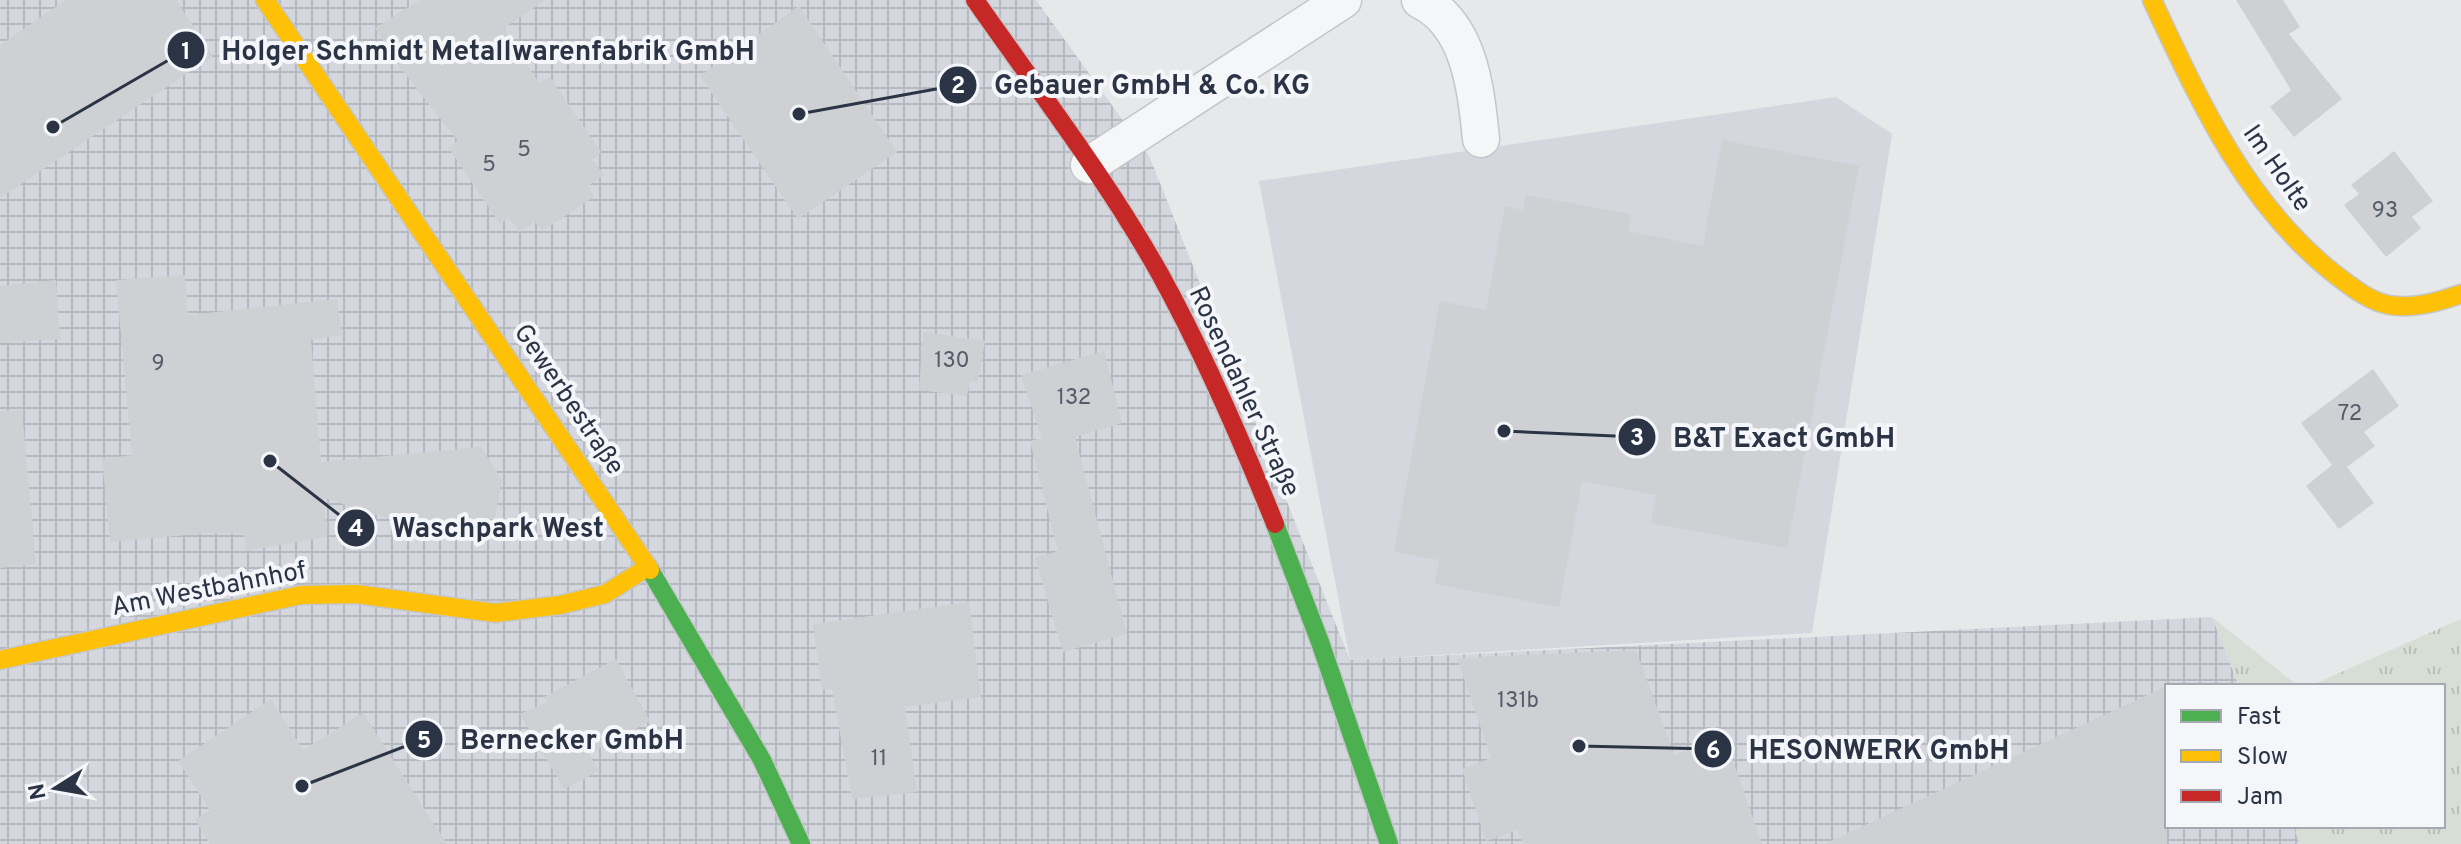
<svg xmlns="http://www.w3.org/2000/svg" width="2461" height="844" viewBox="0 0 2461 844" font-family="Overpass,sans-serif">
<defs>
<pattern id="industrial-grid" width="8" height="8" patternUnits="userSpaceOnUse" patternTransform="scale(2)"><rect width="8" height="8" fill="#d4d7dd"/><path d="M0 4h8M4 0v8" fill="none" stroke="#b6b9bf"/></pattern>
<pattern id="grass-tufts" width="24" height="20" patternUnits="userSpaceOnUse" patternTransform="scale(2)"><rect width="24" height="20" fill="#d6ded6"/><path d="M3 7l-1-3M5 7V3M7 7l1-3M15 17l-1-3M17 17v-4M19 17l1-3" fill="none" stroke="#b8bfb9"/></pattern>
</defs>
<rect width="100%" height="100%" fill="#e6e8ea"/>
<path fill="#d4d7dd" d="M 1836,97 L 1892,134 L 1812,633 L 1350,660 L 1259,181 Z"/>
<path fill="url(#industrial-grid)" d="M 0,0 L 1036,0 L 1150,158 L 1350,660 L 2212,617 L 2239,686 L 2167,686 L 2167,826 L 2293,826 L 2300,844 L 0,844 Z"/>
<g fill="url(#grass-tufts)">
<path d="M 2212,617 L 2298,686 L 2239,686 Z"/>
<path d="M 2461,619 L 2461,844 L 2300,844 L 2293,826 L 2443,826 L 2443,686 L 2310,686 Z"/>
</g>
<g fill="#ced0d3">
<path d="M 66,0 L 176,0 L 213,56 L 0,198 L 0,45 Z"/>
<path d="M 420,0 L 545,0 L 504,28 L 539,83 L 550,77 L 601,152 L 592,160 L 604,175 L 588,186 L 594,197 L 542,231 L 535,222 L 519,232 L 509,218 L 500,224 L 448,147 L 458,141 L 402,70 L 375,28 Z"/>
<path d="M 2236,0 L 2283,0 L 2300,27 L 2289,34 L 2342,99 L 2294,137 L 2270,107 L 2291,90 Z"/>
<path d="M 799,6 L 897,152 L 798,219 L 700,76 Z"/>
<path d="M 1722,140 L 1859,166 L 1787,548 L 1651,523 L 1656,495 L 1582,481 L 1559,607 L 1435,584 L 1439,560 L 1394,552 L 1440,301 L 1486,310 L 1505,206 L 1523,210 L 1526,195 L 1631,214 L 1628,231 L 1703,246 Z"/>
<path d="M 2394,151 L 2433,201 L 2412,217 L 2421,228 L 2386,257 L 2344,205 L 2359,194 L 2351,185 Z"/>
<path d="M 185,275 L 188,315 L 337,299 L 342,335 L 311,340 L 321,462 L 481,447 L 502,480 L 495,518 L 401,530 L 400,522 L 324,498 L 327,537 L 246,551 L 244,534 L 209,533 L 110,542 L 102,459 L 132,455 L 116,280 Z"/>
<path d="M 56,280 L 60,339 L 0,343 L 0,286 Z"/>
<path d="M 923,332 L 985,341 L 978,382 L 970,381 L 967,396 L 919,390 Z"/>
<path d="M 1104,351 L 1122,423 L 1075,437 L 1127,634 L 1063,652 L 1035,558 L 1058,551 L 1030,441 L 1042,438 L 1021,375 Z"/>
<path d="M 2373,369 L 2399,406 L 2364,432 L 2375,446 L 2347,467 L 2374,503 L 2339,529 L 2306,486 L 2332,465 L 2301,423 Z"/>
<path d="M 22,410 L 36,564 L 0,568 L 0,411 Z"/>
<path d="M 969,602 L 981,697 L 905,707 L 917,792 L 852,799 L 832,689 L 822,690 L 813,624 Z"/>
<path d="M 1636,650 L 1674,755 L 1725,738 L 1762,844 L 1523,844 L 1518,830 L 1486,841 L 1462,769 L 1491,758 L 1457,658 Z"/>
<path d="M 616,659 L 650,721 L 589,754 L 599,771 L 564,789 L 520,714 L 547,702 L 544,697 Z"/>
<path d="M 2167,686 L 2167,844 L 1824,844 Z"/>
<path d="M 271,699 L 303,750 L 363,713 L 447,844 L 210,844 L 195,820 L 210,810 L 178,761 Z"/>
</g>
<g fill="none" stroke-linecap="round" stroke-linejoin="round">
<defs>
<g id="street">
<path d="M 1420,0 C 1470,24 1476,90 1481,139"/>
<path d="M 1089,165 L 1343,0"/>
</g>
<g id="fast">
<path d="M 1275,524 L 1320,642 L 1389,844"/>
<path d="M 650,570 L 762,760 L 801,844"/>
</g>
<g id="slow">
<path d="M 265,0 L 650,570"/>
<path d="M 2152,0 C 2199,100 2244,201 2332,272 C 2349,285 2368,301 2389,305 C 2414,309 2438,302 2461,294"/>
<path d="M 0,660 L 301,595 L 356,594 L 495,613 L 560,605 L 605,594 L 648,567"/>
</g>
<path id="jam" d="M 975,0 C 1038,90 1106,178 1160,274 C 1204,354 1241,439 1275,524"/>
</defs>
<use href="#street" stroke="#c4c6c8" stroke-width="39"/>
<use href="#fast" stroke="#c4c6c8" stroke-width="21"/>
<use href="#slow" stroke="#c4c6c8" stroke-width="21"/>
<use href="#jam" stroke="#c4c6c8" stroke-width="21"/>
<use href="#street" stroke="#f5f6f7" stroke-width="36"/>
<use href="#fast" stroke="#4caf50" stroke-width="18"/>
<use href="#slow" stroke="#ffc107" stroke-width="18"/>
<use href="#jam" stroke="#c62828" stroke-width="18"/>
</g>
<g text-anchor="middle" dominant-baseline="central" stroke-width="8" stroke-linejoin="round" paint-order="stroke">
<g font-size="22" fill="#545c69">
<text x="524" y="150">5</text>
<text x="489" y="165">5</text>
<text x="2385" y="211">93</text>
<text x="952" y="361">130</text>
<text x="158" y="364">9</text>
<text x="1074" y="398">132</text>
<text x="2350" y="414">72</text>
<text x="1518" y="701">131b</text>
<text x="879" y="759">11</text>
</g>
<g font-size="26" fill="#2b3445" stroke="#f4f6f9">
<text transform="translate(2276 169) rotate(55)">Im Holte</text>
<text transform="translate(1243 392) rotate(65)">Rosendahler Straße</text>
<text transform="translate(568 400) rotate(56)">Gewerbestraße</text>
<text transform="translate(209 590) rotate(-11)">Am Westbahnhof</text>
</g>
</g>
<path fill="none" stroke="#2b3445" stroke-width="3" d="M53 127L186 50M799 114L958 85M1504 431L1637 437M270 461L356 528M302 786L424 739M1579 746L1713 749"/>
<g fill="#2b3445" stroke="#f4f6f9" stroke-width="3">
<circle cx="53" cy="127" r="8"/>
<circle cx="799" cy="114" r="8"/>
<circle cx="1504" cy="431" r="8"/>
<circle cx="270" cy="461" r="8"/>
<circle cx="302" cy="786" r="8"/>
<circle cx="1579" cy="746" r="8"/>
<circle cx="186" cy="50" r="20"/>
<circle cx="958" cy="85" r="20"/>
<circle cx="1637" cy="437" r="20"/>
<circle cx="356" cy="528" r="20"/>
<circle cx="424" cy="739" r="20"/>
<circle cx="1713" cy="749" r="20"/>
</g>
<g font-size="24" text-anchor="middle" font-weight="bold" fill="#fff">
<text x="186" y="59">1</text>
<text x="958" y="93">2</text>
<text x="1637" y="445">3</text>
<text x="356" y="536">4</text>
<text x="424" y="748">5</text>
<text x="1713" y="758">6</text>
</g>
<g font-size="28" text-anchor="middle" font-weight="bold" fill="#2b3445" stroke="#f4f6f9" stroke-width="8" stroke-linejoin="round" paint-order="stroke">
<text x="488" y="60">Holger Schmidt Metallwarenfabrik GmbH</text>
<text x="1152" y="94">Gebauer GmbH &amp; Co. KG</text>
<text x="1784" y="447">B&amp;T Exact GmbH</text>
<text x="498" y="537">Waschpark West</text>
<text x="572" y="749">Bernecker GmbH</text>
<text x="1879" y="759">HESONWERK GmbH</text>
</g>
<rect x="2165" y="684" width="280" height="144" fill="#f4f6f9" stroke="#a4a8b1" stroke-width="2"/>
<rect x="2181" y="710" width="40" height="12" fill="#4caf50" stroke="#a4a8b1" stroke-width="2"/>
<text x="2237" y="724" font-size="24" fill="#2b3445">Fast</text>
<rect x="2181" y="750" width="40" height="12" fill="#ffc107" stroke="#a4a8b1" stroke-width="2"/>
<text x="2237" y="764" font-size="24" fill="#2b3445">Slow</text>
<rect x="2181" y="790" width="40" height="12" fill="#c62828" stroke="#a4a8b1" stroke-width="2"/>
<text x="2237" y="804" font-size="24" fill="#2b3445">Jam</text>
<g transform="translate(56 788) rotate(259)" stroke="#f4f6f9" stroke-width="6" paint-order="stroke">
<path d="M0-6L14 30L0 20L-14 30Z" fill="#2b3445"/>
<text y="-12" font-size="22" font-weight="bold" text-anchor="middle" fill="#2b3445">N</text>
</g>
</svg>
